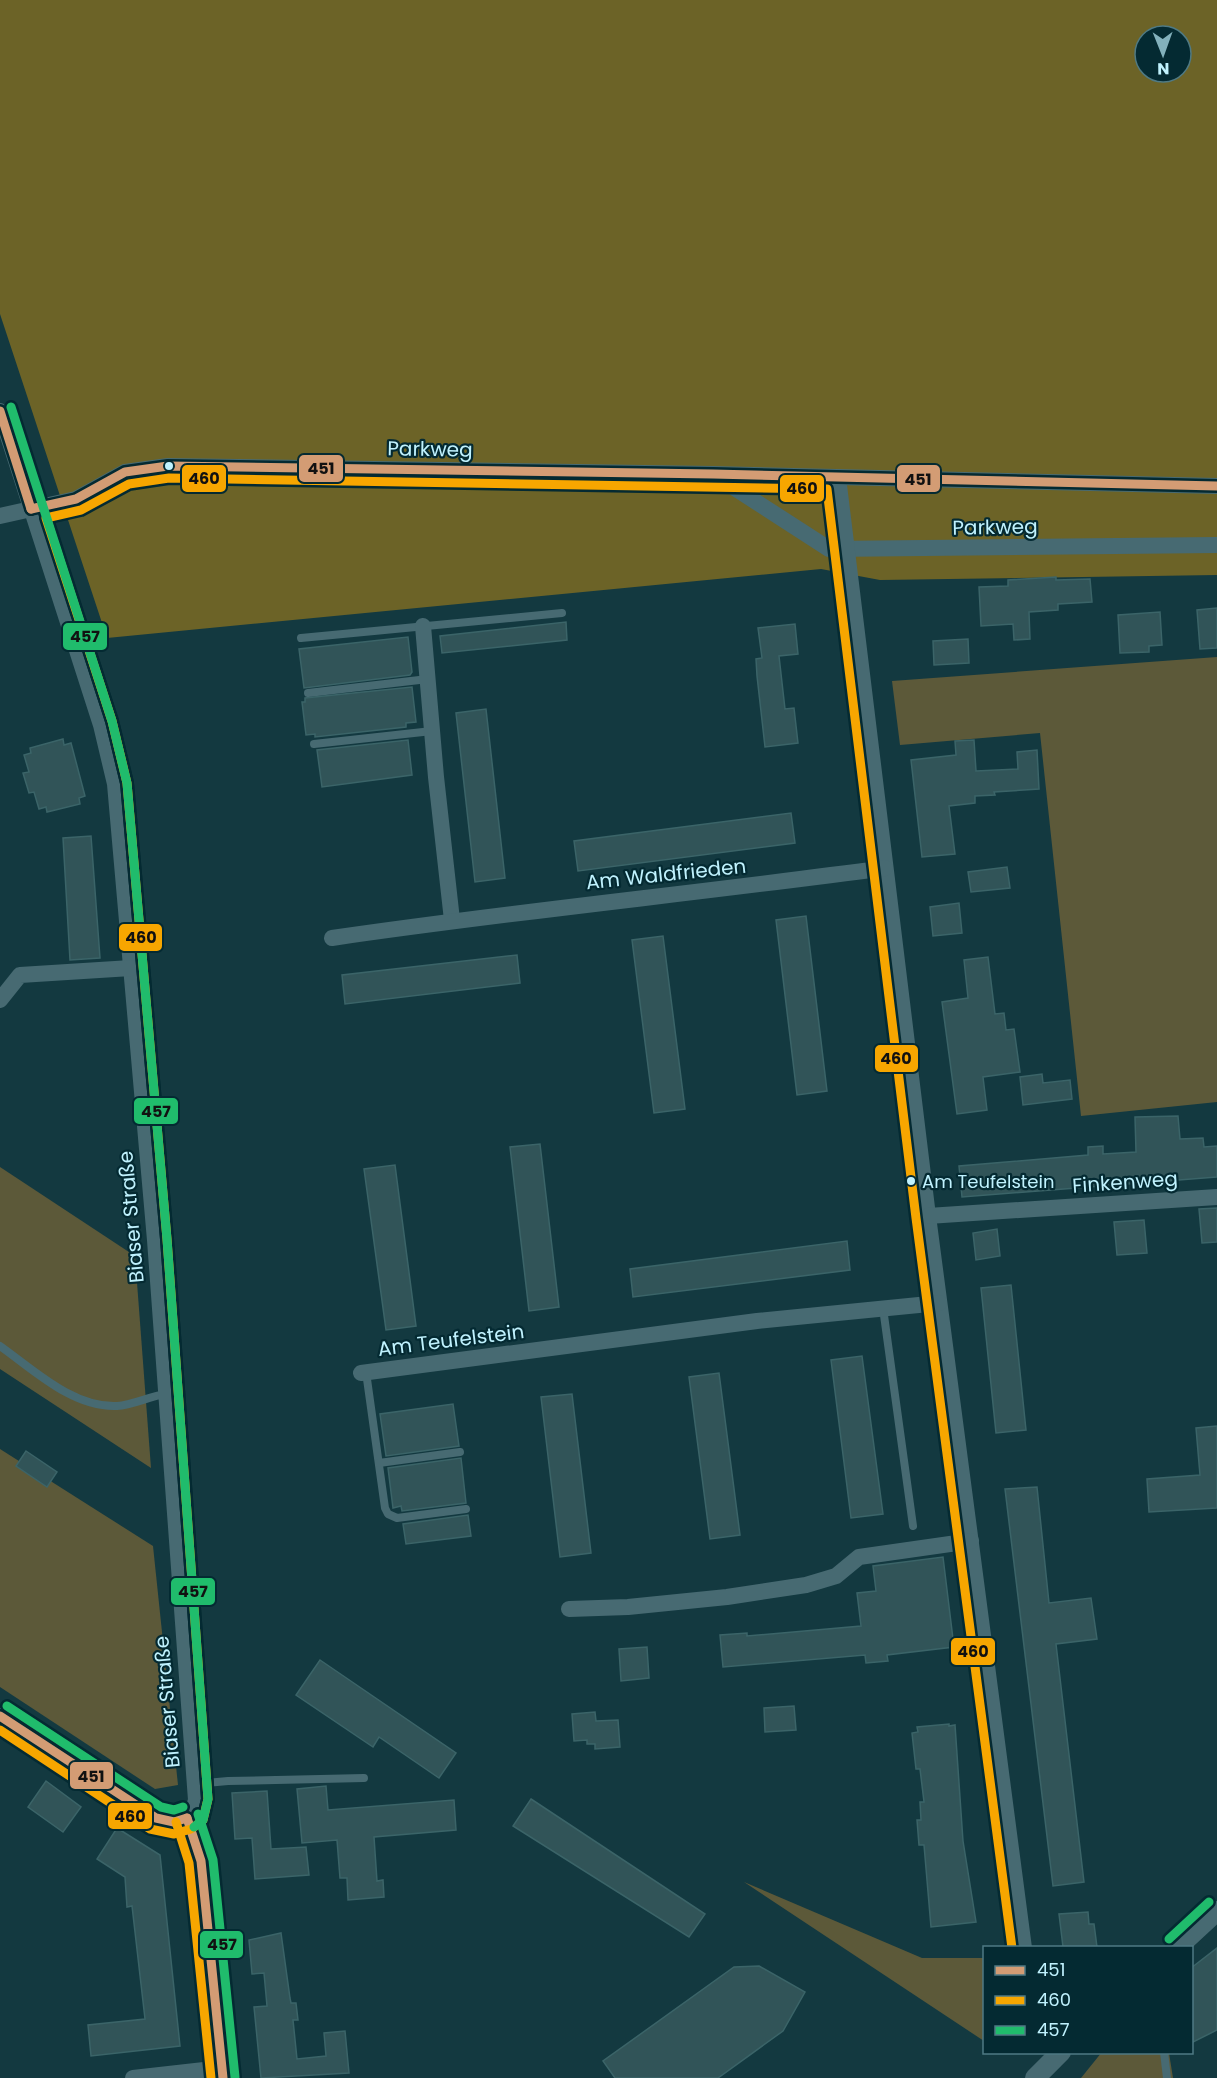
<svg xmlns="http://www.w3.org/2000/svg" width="1217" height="2078" viewBox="0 0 1217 2078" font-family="Poppins,sans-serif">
<rect width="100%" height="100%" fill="#133940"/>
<g fill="#5c5939">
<path d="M 1217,657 L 1217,1102 L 1081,1116 L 1040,733 L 900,745 L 892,681 Z"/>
<path d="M 0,1167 L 135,1256 L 151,1468 L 0,1369 Z"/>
<path d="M 0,1449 L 153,1546 L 178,1785 L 155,1789 L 0,1687 Z"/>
<path d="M 744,1882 L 922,1958 L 984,1958 L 984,2041 Z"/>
<path d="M 1102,2052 L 1169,2053 L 1173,2078 L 1081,2078 Z"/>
</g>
<path fill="#6c6327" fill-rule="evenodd" d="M 0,0 L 1217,0 L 1217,575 L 880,580 L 821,569 L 107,638 L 0,314 ZM 1145,36 L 1181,36 L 1181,72 L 1145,72 Z"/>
<g fill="#315458" stroke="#3b6468" stroke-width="1.5">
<path d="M 1056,577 L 1056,580 L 1090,579 L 1092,602 L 1058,604 L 1058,610 L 1029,612 L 1030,639 L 1014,640 L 1013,624 L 981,626 L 979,587 L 1008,586 L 1008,580 Z"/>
<path d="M 1217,608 L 1217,648 L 1200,649 L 1197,610 Z"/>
<path d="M 1160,612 L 1162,645 L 1149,646 L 1149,652 L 1120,653 L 1118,615 Z"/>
<path d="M 566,622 L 567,640 L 442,653 L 440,636 Z"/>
<path d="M 795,624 L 798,654 L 779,656 L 785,709 L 794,708 L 798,743 L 765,747 L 757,676 L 756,659 L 762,658 L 758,628 Z"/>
<path d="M 408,637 L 412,672 L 410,675 L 304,688 L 299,649 Z"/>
<path d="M 968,639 L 969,663 L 934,665 L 933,641 Z"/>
<path d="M 412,687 L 416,722 L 406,723 L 406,727 L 315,737 L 315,734 L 306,735 L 302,702 L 305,702 L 305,698 Z"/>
<path d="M 486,709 L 505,878 L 475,882 L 456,713 Z"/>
<path d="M 63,739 L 64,745 L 71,743 L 85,796 L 79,798 L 80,804 L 47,812 L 46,807 L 39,809 L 34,792 L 29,793 L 23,773 L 29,772 L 24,755 L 31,753 L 30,748 Z"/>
<path d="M 408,740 L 412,775 L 322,787 L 317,750 Z"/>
<path d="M 974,740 L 976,771 L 1018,769 L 1017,752 L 1037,750 L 1039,789 L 994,792 L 995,795 L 975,796 L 975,803 L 949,806 L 955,854 L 922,857 L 911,760 L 956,755 L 955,741 Z"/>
<path d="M 791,813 L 795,843 L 578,871 L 574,841 Z"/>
<path d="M 91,836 L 100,958 L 70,960 L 63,838 Z"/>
<path d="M 1007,867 L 1010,888 L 971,892 L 968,872 Z"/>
<path d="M 959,903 L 962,933 L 933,936 L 930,907 Z"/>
<path d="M 806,916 L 827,1091 L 797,1095 L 776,920 Z"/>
<path d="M 663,936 L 685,1109 L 654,1113 L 632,940 Z"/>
<path d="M 517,955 L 520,983 L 345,1004 L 342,975 Z"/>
<path d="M 988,957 L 995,1014 L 1004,1013 L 1006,1030 L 1014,1029 L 1020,1072 L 983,1077 L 987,1110 L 957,1114 L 942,1002 L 968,998 L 964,960 Z"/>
<path d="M 1042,1074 L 1043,1083 L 1070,1080 L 1072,1099 L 1023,1105 L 1020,1077 Z"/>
<path d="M 1178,1116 L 1180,1139 L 1203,1138 L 1204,1147 L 1217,1146 L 1217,1177 L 962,1197 L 959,1166 L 1088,1155 L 1088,1147 L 1103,1146 L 1103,1154 L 1136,1152 L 1135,1117 Z"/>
<path d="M 540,1144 L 559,1307 L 529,1311 L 510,1147 Z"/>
<path d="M 395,1165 L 416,1326 L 386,1330 L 364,1169 Z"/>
<path d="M 1217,1208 L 1217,1242 L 1202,1243 L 1199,1209 Z"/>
<path d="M 1144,1220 L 1147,1253 L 1117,1255 L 1114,1222 Z"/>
<path d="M 997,1229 L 1000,1256 L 976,1260 L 973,1233 Z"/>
<path d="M 847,1241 L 850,1270 L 633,1297 L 630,1269 Z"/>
<path d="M 1011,1285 L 1026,1430 L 996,1433 L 981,1288 Z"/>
<path d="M 862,1356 L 883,1514 L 851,1518 L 831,1360 Z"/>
<path d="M 719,1373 L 740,1535 L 710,1539 L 689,1377 Z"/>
<path d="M 572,1394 L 591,1553 L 560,1557 L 541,1397 Z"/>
<path d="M 453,1404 L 459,1446 L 386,1456 L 380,1414 Z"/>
<path d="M 1217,1426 L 1217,1508 L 1149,1512 L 1147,1479 L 1200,1475 L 1196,1428 Z"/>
<path d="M 26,1451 L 57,1472 L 47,1487 L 16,1466 Z"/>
<path d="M 461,1458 L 466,1503 L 402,1511 L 401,1506 L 393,1508 L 388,1468 Z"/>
<path d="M 1037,1487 L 1049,1603 L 1091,1598 L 1097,1639 L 1056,1644 L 1084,1882 L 1053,1886 L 1005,1489 Z"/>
<path d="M 468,1515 L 471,1536 L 406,1544 L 403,1524 Z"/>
<path d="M 943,1557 L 954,1647 L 887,1655 L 888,1661 L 866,1663 L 865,1655 L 723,1667 L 720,1635 L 747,1633 L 747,1636 L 861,1626 L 857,1593 L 876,1591 L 873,1566 Z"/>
<path d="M 647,1647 L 649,1678 L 621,1681 L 619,1649 Z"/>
<path d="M 320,1660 L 456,1753 L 439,1778 L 379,1737 L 373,1747 L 296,1695 Z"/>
<path d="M 794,1706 L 796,1730 L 765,1732 L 764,1708 Z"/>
<path d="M 595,1712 L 596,1721 L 618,1720 L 620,1747 L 595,1749 L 595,1744 L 587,1744 L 587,1740 L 574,1741 L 572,1714 Z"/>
<path d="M 949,1724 L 949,1726 L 955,1725 L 963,1841 L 976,1922 L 931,1927 L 924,1845 L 919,1845 L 917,1820 L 921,1820 L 920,1802 L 924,1802 L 920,1769 L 916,1769 L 912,1733 L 918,1732 L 917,1727 Z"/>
<path d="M 46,1781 L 81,1807 L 63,1832 L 28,1807 Z"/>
<path d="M 326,1786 L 328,1810 L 454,1800 L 456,1830 L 374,1837 L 377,1881 L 383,1880 L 384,1897 L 348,1900 L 347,1878 L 340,1878 L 337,1840 L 302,1843 L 297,1789 Z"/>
<path d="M 267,1791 L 271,1849 L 306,1847 L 309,1875 L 255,1879 L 252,1838 L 235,1839 L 232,1793 Z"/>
<path d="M 531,1799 L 705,1914 L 689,1937 L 513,1826 Z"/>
<path d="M 117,1828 L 160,1855 L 180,2046 L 91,2056 L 88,2025 L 145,2019 L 132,1906 L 127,1907 L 125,1877 L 97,1859 Z"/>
<path d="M 1088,1912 L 1089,1924 L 1094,1924 L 1097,1947 L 1063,1947 L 1059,1914 Z"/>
<path d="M 281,1933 L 290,1998 L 291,2003 L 296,2003 L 298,2020 L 293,2020 L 297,2059 L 326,2056 L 324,2033 L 345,2031 L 349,2073 L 261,2078 L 254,2007 L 267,2006 L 264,1973 L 252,1974 L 249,1940 Z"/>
<path d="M 1217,1948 L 1217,2030 L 1191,2043 L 1191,1968 Z"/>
<path d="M 759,1966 L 805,1992 L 783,2031 L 718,2078 L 615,2078 L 603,2061 L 734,1967 Z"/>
</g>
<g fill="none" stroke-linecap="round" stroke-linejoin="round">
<g stroke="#476a72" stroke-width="8">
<path d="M 301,638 L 562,613"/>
<path d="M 308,693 L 428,679"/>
<path d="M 314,744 L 432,731"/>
<path d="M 883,1308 L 913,1526"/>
<path d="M 0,1346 C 34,1370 73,1408 117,1406 C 133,1405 150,1396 166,1394"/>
<path d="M 366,1372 L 385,1508 L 388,1514 L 397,1518 L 466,1509"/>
<path d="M 379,1463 L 460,1452"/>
<path d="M 195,1784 L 228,1781 L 364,1778"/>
<path d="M 1164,2052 L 1167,2078"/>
</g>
<g stroke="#476a72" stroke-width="16">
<path d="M 0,411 L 101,725 L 115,784 L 155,1240 L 196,1800 L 192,1814 L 187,1818"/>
<path d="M 713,474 L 829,549 L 1217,545"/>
<path d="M 838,477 L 928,1216 L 1024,1948"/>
<path d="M 0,516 L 76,499 L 125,472 L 168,466 L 713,474 L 1217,486"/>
<path d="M 423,626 L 436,777 L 452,920"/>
<path d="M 332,938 C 516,911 701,893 885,868"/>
<path d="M 0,1000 L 20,975 L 131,968"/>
<path d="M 928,1216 L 1217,1197"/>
<path d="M 361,1373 L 757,1321 L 939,1303"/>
<path d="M 569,1609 L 628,1607 L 727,1597 L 806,1585 L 836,1576 L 859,1557 L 971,1541"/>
<path d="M 0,1716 L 156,1818 L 174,1822 L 187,1818"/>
<path d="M 187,1818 L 201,1861 L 223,2078"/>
<path d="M 133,2078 L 222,2068"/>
</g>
<g stroke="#476a72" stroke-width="20">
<path d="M 1177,1948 L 1217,1911"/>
<path d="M 1035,2078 L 1061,2052"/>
</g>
<defs>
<g id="bus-1">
<path d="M 0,411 L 31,509"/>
<path d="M 31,509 L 76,499 L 125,472 L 168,466 L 713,474 L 1217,486"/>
<path d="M 0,1716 L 156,1818 L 174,1822 L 187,1818"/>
<path d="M 187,1818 L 201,1861 L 223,2078"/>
</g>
<g id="bus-2">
<path d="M 0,1730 L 150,1829 L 174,1834 L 191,1829"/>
<path d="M 176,1822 L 189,1863 L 211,2078"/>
<path d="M 194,1827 L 203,1820 L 208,1799 L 167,1239 L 127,783 L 112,721 L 46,518 L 81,510 L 129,484 L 169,478 L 827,489 L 916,1218 L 1012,1948"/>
</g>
<g id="bus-3">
<path d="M 11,407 L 112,721 L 127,783 L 167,1239 L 208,1799 L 203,1820 L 194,1827"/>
<path d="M 7,1706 L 161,1807 L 174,1810 L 183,1807"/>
<path d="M 198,1814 L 213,1860 L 235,2077"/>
<path d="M 1169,1939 L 1209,1902"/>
</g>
</defs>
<use href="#bus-1" stroke="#042a32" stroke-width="14"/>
<use href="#bus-2" stroke="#042a32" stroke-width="14"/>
<use href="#bus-3" stroke="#042a32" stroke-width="14"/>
<use href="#bus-1" stroke="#d39c74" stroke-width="9"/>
<use href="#bus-2" stroke="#f7a600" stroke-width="9"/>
<use href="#bus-3" stroke="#20bc6c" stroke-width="9"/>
</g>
<g fill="#c0f2fe" stroke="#042a32" stroke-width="2">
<circle cx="169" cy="466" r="5"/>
<circle cx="911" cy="1181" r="5"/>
</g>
<g text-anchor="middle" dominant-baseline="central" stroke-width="4.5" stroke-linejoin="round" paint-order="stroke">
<g font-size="18" fill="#c0f2fe" stroke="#042a32" text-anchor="start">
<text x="922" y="1181">Am Teufelstein</text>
</g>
<g font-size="20" fill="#c0f2fe" stroke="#042a32">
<text transform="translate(430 449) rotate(1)">Parkweg</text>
<text transform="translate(995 527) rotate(-1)">Parkweg</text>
<text transform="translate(666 874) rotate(-6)">Am Waldfrieden</text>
<text transform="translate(1125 1182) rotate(-4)">Finkenweg</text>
<text transform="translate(131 1217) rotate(-95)">Biaser Straße</text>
<text transform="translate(451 1340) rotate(-7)">Am Teufelstein</text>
<text transform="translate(167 1702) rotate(-95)">Biaser Straße</text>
</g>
</g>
<g stroke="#042a32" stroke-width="2">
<rect x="298" y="454" width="46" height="29" rx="6" fill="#d39c74"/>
<rect x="181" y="464" width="46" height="29" rx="6" fill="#f7a600"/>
<rect x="896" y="464" width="45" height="29" rx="6" fill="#d39c74"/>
<rect x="779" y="474" width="46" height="29" rx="6" fill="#f7a600"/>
<rect x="62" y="622" width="46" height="29" rx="6" fill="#20bc6c"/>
<rect x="118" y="923" width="45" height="29" rx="6" fill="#f7a600"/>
<rect x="874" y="1044" width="45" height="29" rx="6" fill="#f7a600"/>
<rect x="133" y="1097" width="46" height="28" rx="6" fill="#20bc6c"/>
<rect x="170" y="1577" width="46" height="29" rx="6" fill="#20bc6c"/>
<rect x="950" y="1637" width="46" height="29" rx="6" fill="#f7a600"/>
<rect x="69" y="1761" width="45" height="29" rx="6" fill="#d39c74"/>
<rect x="107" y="1802" width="46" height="28" rx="6" fill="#f7a600"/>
<rect x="199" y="1930" width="45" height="29" rx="6" fill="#20bc6c"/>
</g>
<g font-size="16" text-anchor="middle" font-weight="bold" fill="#111">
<text x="321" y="474">451</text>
<text x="204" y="484">460</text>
<text x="918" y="485">451</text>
<text x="802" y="494">460</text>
<text x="85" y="642">457</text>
<text x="141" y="943">460</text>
<text x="896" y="1064">460</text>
<text x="156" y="1117">457</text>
<text x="193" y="1597">457</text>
<text x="973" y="1657">460</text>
<text x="91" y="1782">451</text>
<text x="130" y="1822">460</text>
<text x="222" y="1950">457</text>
</g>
<rect x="983" y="1946" width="210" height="108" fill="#042a32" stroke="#4f7a84" stroke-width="1.5"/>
<rect x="995" y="1966" width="30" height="9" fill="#d39c74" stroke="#4f7a84" stroke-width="1.5"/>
<text x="1037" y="1976" font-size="18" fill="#c0f2fe">451</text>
<rect x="995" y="1996" width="30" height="9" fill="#f7a600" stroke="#4f7a84" stroke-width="1.5"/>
<text x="1037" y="2006" font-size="18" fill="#c0f2fe">460</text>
<rect x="995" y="2026" width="30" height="9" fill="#20bc6c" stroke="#4f7a84" stroke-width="1.5"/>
<text x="1037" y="2036" font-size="18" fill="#c0f2fe">457</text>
<g transform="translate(1163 54) rotate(179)"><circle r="28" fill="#042a32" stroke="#4f7a84" stroke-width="1.5"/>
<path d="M0-4.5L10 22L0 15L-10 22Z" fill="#83b1bc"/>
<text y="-9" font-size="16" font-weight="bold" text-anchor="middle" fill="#c0f2fe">N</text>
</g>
</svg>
